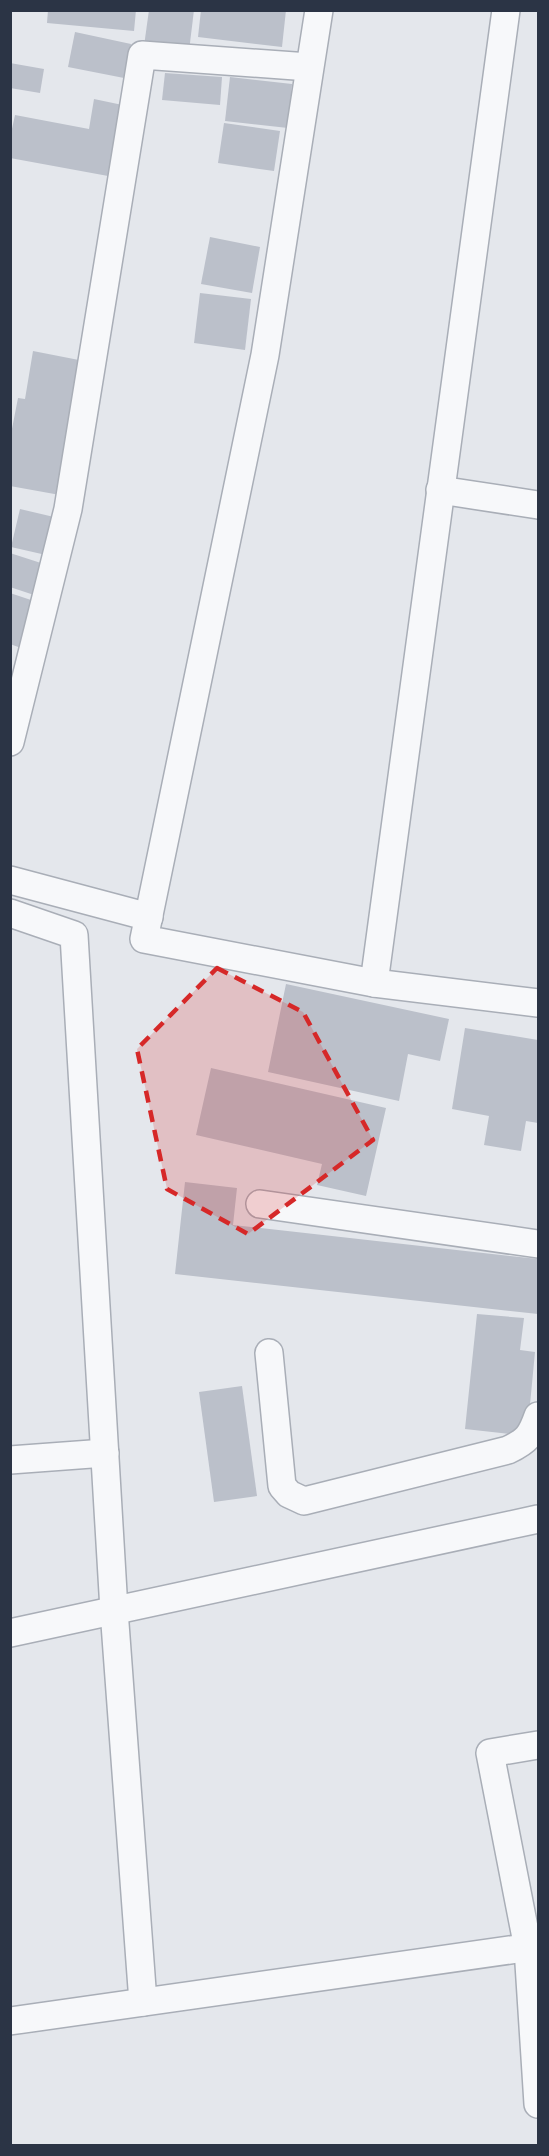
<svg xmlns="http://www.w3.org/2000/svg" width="549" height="2156" viewBox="0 0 549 2156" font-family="'Archivo Narrow',sans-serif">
<rect width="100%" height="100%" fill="#e4e7ec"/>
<g fill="#bbc0ca">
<path d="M 48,10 L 136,10 L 134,31 L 47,23 Z"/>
<path d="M 149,10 L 194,10 L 189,51 L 144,46 Z"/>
<path d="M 201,10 L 286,10 L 282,47 L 198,37 Z"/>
<path d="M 75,32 L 131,44 L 124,78 L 68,67 Z"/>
<path d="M 10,63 L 44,69 L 40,93 L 10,88 Z"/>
<path d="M 165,73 L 222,77 L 220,105 L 162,100 Z"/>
<path d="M 230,77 L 292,84 L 288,128 L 225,121 Z"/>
<path d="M 94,99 L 132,107 L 119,178 L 10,158 L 10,138 L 15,115 L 89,129 Z"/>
<path d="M 224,123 L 280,131 L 274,171 L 218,163 Z"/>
<path d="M 210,237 L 260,247 L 252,293 L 201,284 Z"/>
<path d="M 200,293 L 251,299 L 245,350 L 194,343 Z"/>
<path d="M 33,351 L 84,361 L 60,495 L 10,486 L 10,439 L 18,398 L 25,399 Z"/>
<path d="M 20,509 L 54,517 L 46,555 L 11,547 Z"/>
<path d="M 10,553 L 44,564 L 34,595 L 10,587 Z"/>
<path d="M 10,593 L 37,602 L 21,648 L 10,644 Z"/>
<path d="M 286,984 L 449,1019 L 440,1061 L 408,1054 L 399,1101 L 268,1072 Z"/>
<path d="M 465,1028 L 538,1040 L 538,1123 L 526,1121 L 521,1151 L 484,1145 L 489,1116 L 452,1109 Z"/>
<path d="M 211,1068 L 386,1108 L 366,1196 L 317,1185 L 322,1164 L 196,1135 Z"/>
<path d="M 185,1182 L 237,1188 L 233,1225 L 538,1259 L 538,1314 L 175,1274 Z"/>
<path d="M 477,1314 L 524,1318 L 520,1350 L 535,1352 L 527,1436 L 465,1429 Z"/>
<path d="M 242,1386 L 257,1496 L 214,1502 L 199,1392 Z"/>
</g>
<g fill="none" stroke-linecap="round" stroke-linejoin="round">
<defs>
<g id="minor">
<path d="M 319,10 L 265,355 L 144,939 L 374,983 L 538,1003"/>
<path d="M 440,490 L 538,505"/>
<path d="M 10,742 L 68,509 L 142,55 L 309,67"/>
<path d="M 10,880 L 149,917"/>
<path d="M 10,913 L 74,935 L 114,1610 L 143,2002"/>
<path d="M 374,983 L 506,10"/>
<path d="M 260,1204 L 538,1244"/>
<path d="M 269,1353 L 282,1486 L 289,1494 L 304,1501 L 508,1450 C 527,1441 531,1436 538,1416"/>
<path d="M 10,1460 L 105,1453"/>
<path d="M 10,1633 L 538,1519"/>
<path d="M 538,1745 L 490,1753 L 528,1948 L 538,2104"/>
<path d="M 10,2021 L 538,1946"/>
</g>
</defs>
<use href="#minor" stroke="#a9aeb7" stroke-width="30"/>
<use href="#minor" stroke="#f7f8fa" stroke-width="27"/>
</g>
<path fill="#d62828" fill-opacity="0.2" stroke="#d62828" stroke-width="4.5" stroke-dasharray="12 8" stroke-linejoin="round" d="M 217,968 L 303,1012 L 373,1140 L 248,1234 L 167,1189 L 137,1049 Z"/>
<rect width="549" height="2156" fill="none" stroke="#2b3445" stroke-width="24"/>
</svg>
